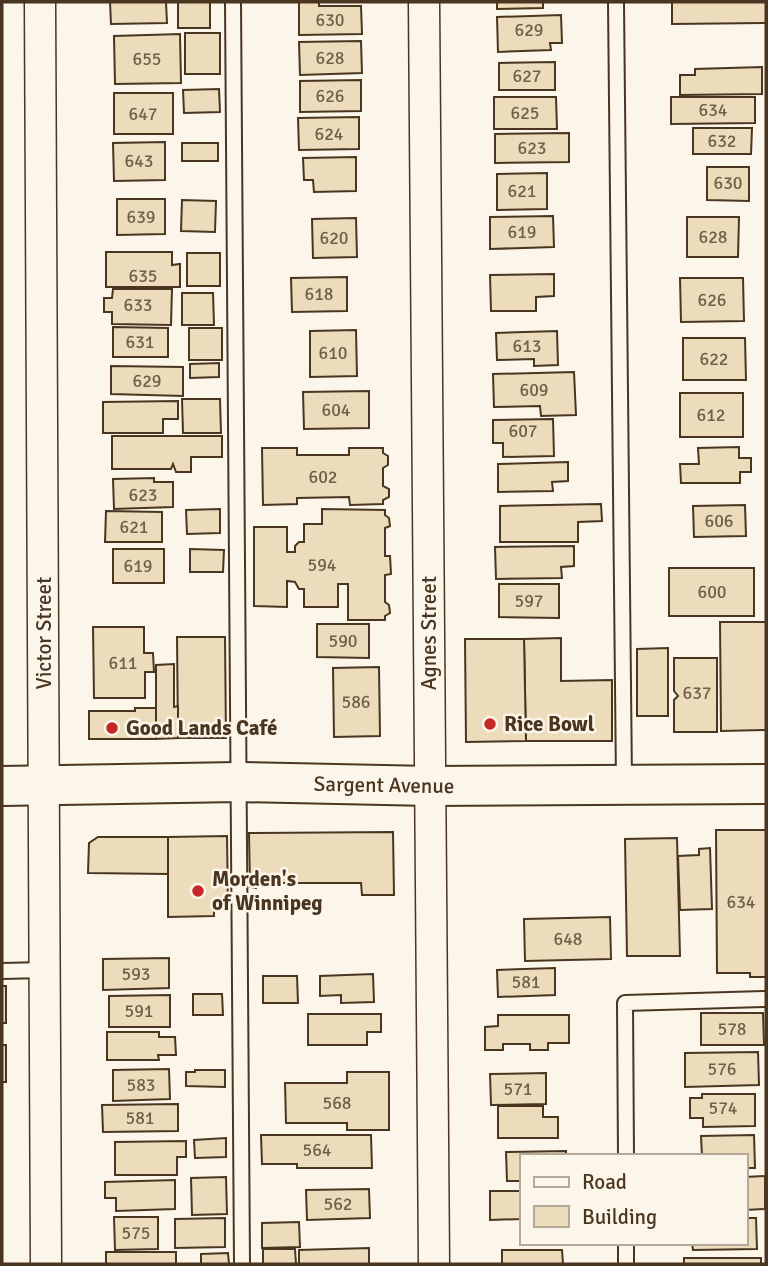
<svg xmlns="http://www.w3.org/2000/svg" width="768" height="1266" viewBox="0 0 768 1266" font-family="Signika,sans-serif">
<rect width="100%" height="100%" fill="#fbf6e9"/>
<g fill="#ecdcbc" stroke="#4a3520" stroke-width="2">
<path d="M 110,2 L 166,2 L 167,23 L 111,24 Z"/>
<rect x="178" y="2" width="32" height="26"/>
<path d="M 299,2 L 319,2 L 319,6 L 361,6 L 362,34 L 299,35 Z"/>
<path d="M 497,2 L 543,2 L 543,8 L 497,9 Z"/>
<path d="M 672,2 L 766,2 L 766,23 L 672,24 Z"/>
<path d="M 561,15 L 562,43 L 550,43 L 551,50 L 498,52 L 497,17 Z"/>
<rect x="185" y="33" width="35" height="41"/>
<path d="M 180,34 L 181,83 L 115,84 L 114,36 Z"/>
<path d="M 361,41 L 362,73 L 300,75 L 299,42 Z"/>
<path d="M 555,62 L 555,90 L 499,90 L 499,63 Z"/>
<path d="M 762,67 L 762,94 L 680,95 L 680,75 L 695,75 L 695,69 Z"/>
<path d="M 361,80 L 361,111 L 300,112 L 300,81 Z"/>
<path d="M 219,89 L 220,112 L 184,113 L 183,90 Z"/>
<rect x="114" y="93" width="59" height="41"/>
<path d="M 494,97 L 556,97 L 557,129 L 494,129 Z"/>
<path d="M 671,97 L 755,97 L 755,123 L 671,124 Z"/>
<path d="M 359,117 L 359,149 L 299,150 L 298,118 Z"/>
<path d="M 693,128 L 752,128 L 751,154 L 693,154 Z"/>
<path d="M 569,133 L 569,162 L 495,163 L 495,134 Z"/>
<path d="M 165,142 L 165,180 L 114,181 L 113,143 Z"/>
<rect x="182" y="143" width="36" height="18"/>
<path d="M 356,157 L 356,191 L 314,192 L 313,180 L 304,180 L 303,158 Z"/>
<path d="M 707,167 L 749,167 L 749,201 L 707,200 Z"/>
<path d="M 547,173 L 547,209 L 497,210 L 497,174 Z"/>
<path d="M 117,199 L 165,199 L 165,234 L 117,235 Z"/>
<path d="M 182,200 L 216,201 L 215,232 L 181,231 Z"/>
<path d="M 553,216 L 554,247 L 490,249 L 490,217 Z"/>
<path d="M 687,217 L 739,217 L 738,257 L 687,257 Z"/>
<path d="M 356,218 L 357,257 L 313,258 L 312,219 Z"/>
<path d="M 106,252 L 172,252 L 172,265 L 180,264 L 180,287 L 106,287 Z"/>
<rect x="187" y="253" width="33" height="33"/>
<path d="M 554,274 L 554,296 L 536,297 L 536,311 L 491,311 L 490,275 Z"/>
<path d="M 347,277 L 347,311 L 292,312 L 291,278 Z"/>
<path d="M 680,278 L 743,278 L 744,321 L 681,322 Z"/>
<path d="M 113,289 L 172,289 L 171,325 L 112,324 L 112,312 L 104,312 L 104,298 L 112,298 Z"/>
<path d="M 182,293 L 213,293 L 214,325 L 182,325 Z"/>
<path d="M 113,327 L 168,328 L 168,357 L 113,357 Z"/>
<rect x="189" y="328" width="33" height="32"/>
<path d="M 356,330 L 357,376 L 310,377 L 310,331 Z"/>
<path d="M 557,331 L 558,365 L 534,366 L 534,359 L 497,360 L 496,333 Z"/>
<path d="M 683,338 L 745,338 L 746,380 L 683,380 Z"/>
<path d="M 219,363 L 219,377 L 190,378 L 190,364 Z"/>
<path d="M 111,366 L 183,367 L 183,396 L 111,394 Z"/>
<path d="M 574,372 L 576,415 L 541,416 L 540,406 L 494,407 L 493,374 Z"/>
<path d="M 369,391 L 369,428 L 304,429 L 303,392 Z"/>
<rect x="680" y="393" width="63" height="44"/>
<path d="M 182,399 L 220,399 L 221,433 L 183,433 Z"/>
<path d="M 178,401 L 178,419 L 163,419 L 163,433 L 103,433 L 103,402 Z"/>
<path d="M 553,419 L 554,456 L 503,457 L 503,443 L 493,443 L 493,420 Z"/>
<path d="M 112,436 L 222,436 L 222,457 L 191,457 L 191,472 L 176,472 L 173,464 L 171,469 L 112,469 Z"/>
<path d="M 739,447 L 739,458 L 751,458 L 751,472 L 740,472 L 740,483 L 681,483 L 680,464 L 699,464 L 698,448 Z"/>
<path d="M 262,448 L 297,448 L 297,455 L 349,455 L 349,448 L 383,448 L 383,453 L 388,456 L 388,465 L 383,468 L 383,486 L 389,489 L 389,497 L 383,500 L 383,504 L 350,505 L 349,497 L 297,498 L 297,504 L 263,505 Z"/>
<path d="M 568,462 L 568,481 L 552,482 L 553,491 L 498,492 L 498,464 Z"/>
<path d="M 154,478 L 154,482 L 173,482 L 173,507 L 114,509 L 113,479 Z"/>
<path d="M 601,504 L 602,521 L 578,522 L 578,542 L 500,542 L 500,506 Z"/>
<path d="M 745,505 L 746,536 L 694,537 L 693,506 Z"/>
<path d="M 220,509 L 220,533 L 187,534 L 186,510 Z"/>
<path d="M 322,509 L 385,510 L 385,515 L 389,518 L 390,526 L 385,528 L 385,556 L 390,556 L 391,574 L 385,575 L 385,602 L 389,605 L 390,613 L 385,616 L 385,620 L 348,620 L 348,584 L 338,584 L 338,607 L 304,607 L 304,589 L 299,589 L 295,582 L 287,581 L 287,607 L 254,606 L 254,527 L 287,527 L 287,552 L 295,552 L 295,546 L 299,542 L 304,542 L 304,524 L 322,524 Z"/>
<path d="M 106,511 L 162,512 L 162,542 L 105,542 Z"/>
<path d="M 574,546 L 574,566 L 561,567 L 562,578 L 496,579 L 495,547 Z"/>
<rect x="113" y="549" width="51" height="34"/>
<path d="M 190,549 L 224,550 L 223,572 L 190,572 Z"/>
<rect x="669" y="568" width="85" height="48"/>
<path d="M 499,584 L 559,584 L 559,618 L 499,617 Z"/>
<path d="M 720,622 L 766,622 L 766,730 L 721,731 Z"/>
<path d="M 317,624 L 369,624 L 369,658 L 317,657 Z"/>
<path d="M 93,627 L 144,627 L 144,653 L 153,653 L 154,672 L 145,672 L 145,698 L 94,698 Z"/>
<path d="M 177,637 L 225,637 L 226,738 L 178,738 Z"/>
<path d="M 561,638 L 561,681 L 612,680 L 612,741 L 526,741 L 524,639 Z"/>
<path d="M 465,639 L 524,639 L 526,741 L 466,742 Z"/>
<path d="M 668,648 L 668,716 L 637,716 L 637,649 Z"/>
<path d="M 674,658 L 717,658 L 717,732 L 674,732 L 674,700 L 678,696 L 674,691 Z"/>
<path d="M 174,664 L 174,707 L 178,706 L 178,738 L 156,739 L 156,665 Z"/>
<path d="M 379,667 L 380,736 L 334,737 L 333,668 Z"/>
<path d="M 135,708 L 156,708 L 156,739 L 89,739 L 89,711 L 135,711 Z"/>
<path d="M 716,830 L 766,830 L 766,977 L 750,977 L 750,973 L 717,973 Z"/>
<path d="M 393,832 L 394,895 L 362,895 L 361,883 L 256,883 L 256,888 L 250,887 L 249,833 Z"/>
<path d="M 227,836 L 228,909 L 214,909 L 214,916 L 168,917 L 168,837 Z"/>
<path d="M 98,837 L 168,837 L 168,874 L 88,873 L 89,843 Z"/>
<path d="M 677,838 L 680,956 L 627,956 L 625,839 Z"/>
<path d="M 710,848 L 712,909 L 680,910 L 678,856 L 699,855 L 699,849 Z"/>
<path d="M 610,917 L 611,959 L 525,961 L 524,919 Z"/>
<path d="M 169,958 L 169,988 L 103,990 L 103,959 Z"/>
<path d="M 555,968 L 555,995 L 498,997 L 497,970 Z"/>
<path d="M 373,974 L 374,1002 L 341,1003 L 341,995 L 320,996 L 320,976 Z"/>
<path d="M 263,976 L 297,976 L 298,1003 L 263,1003 Z"/>
<rect x="2" y="986" width="4" height="37"/>
<path d="M 193,994 L 222,994 L 223,1015 L 193,1015 Z"/>
<path d="M 170,995 L 170,1027 L 109,1027 L 109,996 Z"/>
<path d="M 701,1013 L 763,1013 L 764,1045 L 701,1045 Z"/>
<path d="M 308,1014 L 381,1014 L 381,1032 L 367,1032 L 367,1045 L 308,1045 Z"/>
<path d="M 498,1015 L 569,1015 L 569,1043 L 548,1043 L 548,1050 L 530,1050 L 530,1044 L 503,1044 L 503,1050 L 485,1050 L 485,1027 L 498,1026 Z"/>
<path d="M 107,1032 L 159,1032 L 159,1037 L 175,1037 L 176,1055 L 158,1055 L 159,1060 L 107,1060 Z"/>
<rect x="2" y="1045" width="4" height="37"/>
<path d="M 758,1052 L 759,1085 L 685,1087 L 685,1053 Z"/>
<path d="M 169,1069 L 170,1099 L 113,1101 L 113,1070 Z"/>
<path d="M 195,1070 L 225,1070 L 225,1087 L 186,1086 L 186,1072 L 195,1072 Z"/>
<path d="M 347,1072 L 389,1072 L 389,1130 L 347,1130 L 347,1123 L 286,1123 L 285,1083 L 347,1083 Z"/>
<path d="M 546,1073 L 546,1104 L 491,1105 L 490,1074 Z"/>
<path d="M 702,1094 L 755,1094 L 755,1126 L 703,1127 L 703,1118 L 690,1118 L 690,1098 L 702,1098 Z"/>
<path d="M 178,1104 L 178,1131 L 103,1132 L 102,1105 Z"/>
<path d="M 498,1106 L 543,1106 L 543,1117 L 558,1117 L 558,1138 L 498,1138 Z"/>
<path d="M 261,1135 L 371,1135 L 372,1168 L 297,1168 L 297,1164 L 262,1164 Z"/>
<path d="M 754,1135 L 755,1168 L 745,1168 L 745,1156 L 702,1156 L 701,1136 Z"/>
<path d="M 226,1138 L 226,1157 L 195,1158 L 194,1140 Z"/>
<path d="M 186,1141 L 186,1157 L 177,1157 L 177,1175 L 115,1175 L 115,1142 Z"/>
<path d="M 566,1151 L 566,1156 L 521,1156 L 521,1181 L 507,1181 L 506,1152 Z"/>
<path d="M 765,1176 L 765,1209 L 745,1210 L 745,1177 Z"/>
<path d="M 226,1177 L 227,1214 L 192,1215 L 191,1178 Z"/>
<path d="M 175,1180 L 175,1209 L 116,1211 L 116,1198 L 105,1198 L 105,1182 Z"/>
<path d="M 369,1189 L 370,1218 L 307,1220 L 306,1190 Z"/>
<path d="M 490,1191 L 521,1191 L 521,1219 L 490,1220 Z"/>
<path d="M 114,1217 L 158,1217 L 158,1249 L 115,1250 Z"/>
<path d="M 225,1218 L 225,1247 L 175,1248 L 175,1219 Z"/>
<path d="M 745,1218 L 756,1218 L 757,1249 L 693,1250 L 692,1243 L 745,1243 Z"/>
<path d="M 299,1222 L 300,1247 L 262,1248 L 262,1223 Z"/>
<path d="M 369,1248 L 369,1264 L 299,1264 L 299,1250 Z"/>
<path d="M 263,1249 L 295,1249 L 296,1264 L 263,1264 Z"/>
<path d="M 502,1250 L 562,1250 L 563,1264 L 502,1264 Z"/>
<rect x="106" y="1252" width="70" height="12"/>
<path d="M 228,1253 L 229,1264 L 201,1264 L 201,1254 Z"/>
<rect x="684" y="1258" width="77" height="6"/>
</g>
<g fill="none" stroke-linecap="round" stroke-linejoin="round">
<defs>
<g id="service">
<path d="M 233,2 L 242,1264"/>
<path d="M 616,2 L 624,783"/>
<path d="M 2,971 L 44,970"/>
<path d="M 626,1156 L 625,1003 L 766,999"/>
<path d="M 626,1243 L 626,1264"/>
</g>
<g id="minor">
<path d="M 40,2 L 46,1264"/>
<path d="M 424,2 L 434,1264"/>
</g>
<path id="secondary" d="M 2,786 L 238,782 L 431,786 L 766,784"/>
</defs>
<use href="#service" stroke="#4a3520" stroke-width="18"/>
<use href="#minor" stroke="#4a3520" stroke-width="33"/>
<use href="#secondary" stroke="#4a3520" stroke-width="42"/>
<use href="#service" stroke="#fbf6e9" stroke-width="14"/>
<use href="#minor" stroke="#fbf6e9" stroke-width="30"/>
<use href="#secondary" stroke="#fbf6e9" stroke-width="38"/>
</g>
<g fill="#c62828" stroke="#fbf6e9" stroke-width="2.5">
<circle cx="490" cy="724" r="7"/>
<circle cx="112" cy="728" r="7"/>
<circle cx="198" cy="891" r="7"/>
</g>
<g text-anchor="middle" dominant-baseline="central" stroke-width="5" stroke-linejoin="round" paint-order="stroke">
<g font-size="18" fill="#725f47">
<text x="330" y="20">630</text>
<text x="529" y="30">629</text>
<text x="330" y="58">628</text>
<text x="147" y="59">655</text>
<text x="527" y="76">627</text>
<text x="330" y="96">626</text>
<text x="713" y="110">634</text>
<text x="525" y="113">625</text>
<text x="143" y="114">647</text>
<text x="329" y="134">624</text>
<text x="722" y="141">632</text>
<text x="532" y="148">623</text>
<text x="139" y="161">643</text>
<text x="728" y="183">630</text>
<text x="522" y="191">621</text>
<text x="141" y="217">639</text>
<text x="522" y="232">619</text>
<text x="713" y="237">628</text>
<text x="334" y="238">620</text>
<text x="143" y="276">635</text>
<text x="319" y="294">618</text>
<text x="712" y="300">626</text>
<text x="138" y="305">633</text>
<text x="140" y="342">631</text>
<text x="527" y="346">613</text>
<text x="333" y="353">610</text>
<text x="714" y="359">622</text>
<text x="147" y="381">629</text>
<text x="534" y="390">609</text>
<text x="336" y="410">604</text>
<text x="711" y="415">612</text>
<text x="523" y="431">607</text>
<text x="323" y="477">602</text>
<text x="143" y="495">623</text>
<text x="719" y="521">606</text>
<text x="134" y="527">621</text>
<text x="322" y="565">594</text>
<text x="138" y="566">619</text>
<text x="712" y="592">600</text>
<text x="529" y="601">597</text>
<text x="343" y="641">590</text>
<text x="123" y="663">611</text>
<text x="697" y="693">637</text>
<text x="356" y="702">586</text>
<text x="741" y="902">634</text>
<text x="568" y="939">648</text>
<text x="136" y="974">593</text>
<text x="526" y="982">581</text>
<text x="139" y="1011">591</text>
<text x="732" y="1029">578</text>
<text x="722" y="1069">576</text>
<text x="141" y="1085">583</text>
<text x="518" y="1089">571</text>
<text x="337" y="1103">568</text>
<text x="723" y="1108">574</text>
<text x="140" y="1118">581</text>
<text x="317" y="1150">564</text>
<text x="338" y="1204">562</text>
<text x="136" y="1233">575</text>
</g>
<g font-size="21" fill="#4a3520" stroke="#fbf6e9">
<text transform="translate(44 633) rotate(-90)">Victor Street</text>
<text transform="translate(429 633) rotate(-90)">Agnes Street</text>
<text transform="translate(384 785) rotate(1)">Sargent Avenue</text>
</g>
<g font-size="21" font-weight="bold" fill="#4a3520" stroke="#fbf6e9" text-anchor="start">
<text x="504" y="724">Rice Bowl</text>
<text x="126" y="728">Good Lands Café</text>
<text x="212" y="879">Morden's<tspan x="212" dy="24">of Winnipeg</tspan></text>
</g>
</g>
<rect width="768" height="1266" fill="none" stroke="#4a3520" stroke-width="7"/>
<rect x="520" y="1154" width="228" height="91" fill="#fbf6e9" stroke="#b4a999" stroke-width="2"/>
<rect x="534" y="1177" width="35" height="10" fill="#fbf6e9" stroke="#b4a999" stroke-width="2"/>
<text x="582" y="1189" font-size="21" fill="#4a3520">Road</text>
<rect x="534" y="1206" width="35" height="21" fill="#ecdcbc" stroke="#b4a999" stroke-width="2"/>
<text x="582" y="1224" font-size="21" fill="#4a3520">Building</text>
</svg>
